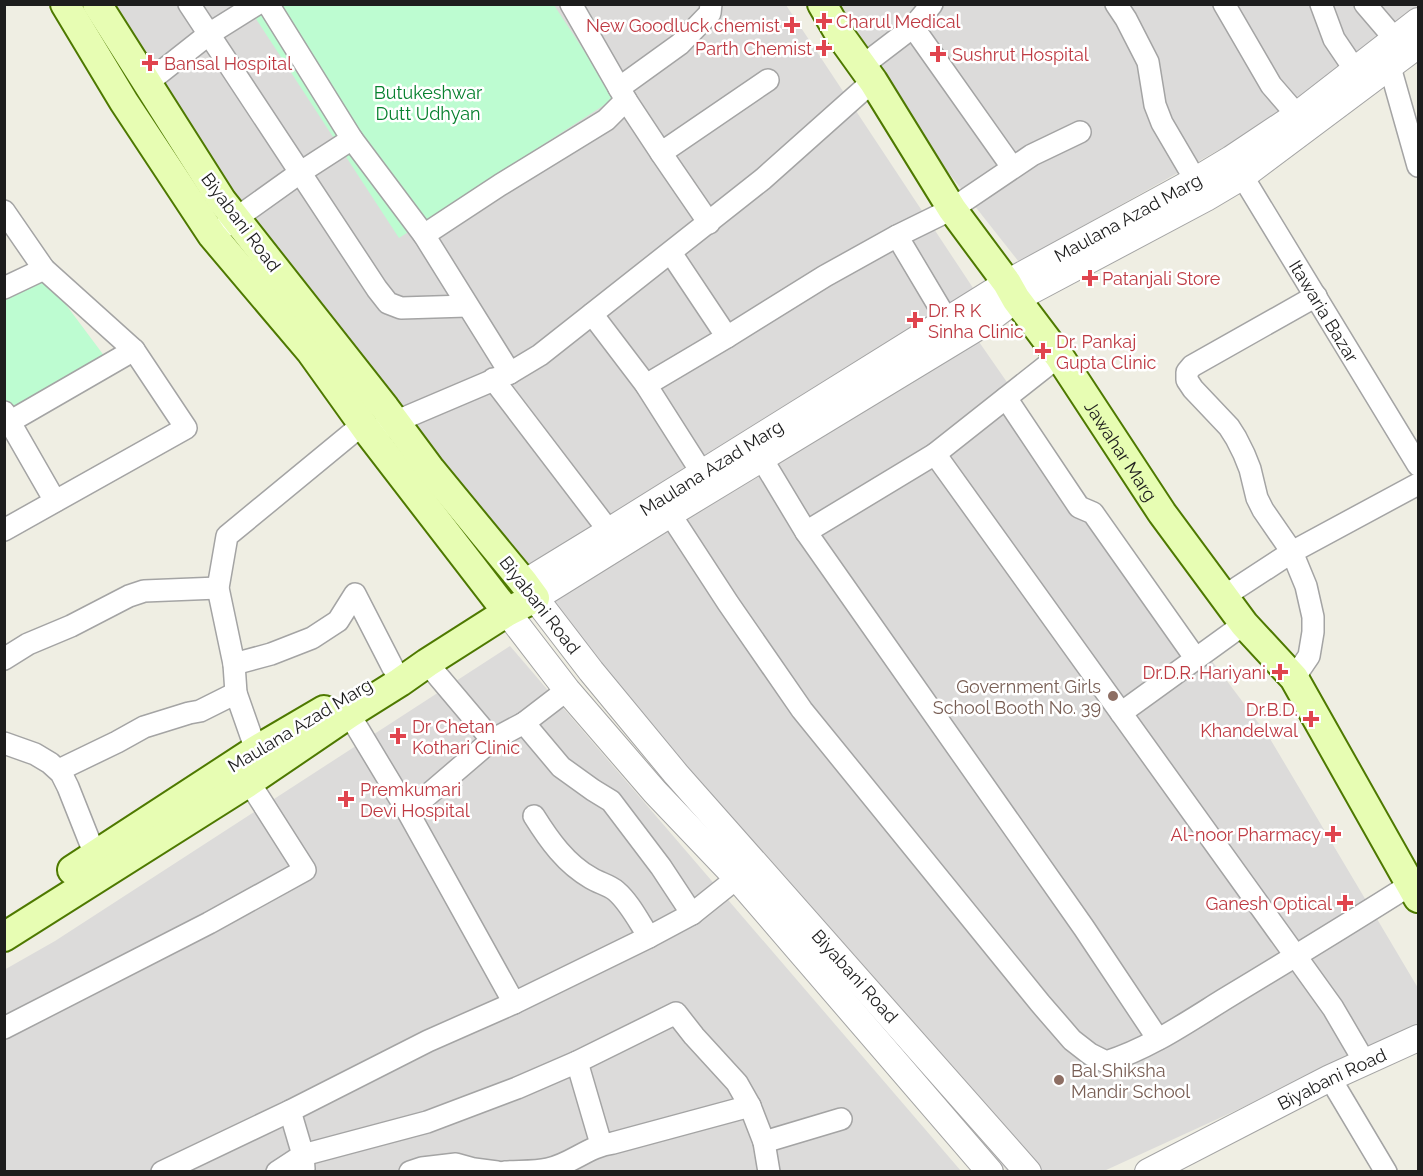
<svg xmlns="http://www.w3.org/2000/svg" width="1423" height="1176" viewBox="0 0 1423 1176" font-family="Raleway,sans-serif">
<rect width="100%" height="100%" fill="#efeee3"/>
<g fill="#dcdbda">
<path d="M 1418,4 L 1418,8 L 1311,98 L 1019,262 L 816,5 Z"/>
<path d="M 62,5 L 786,5 L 975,291 L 503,582 L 195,198 Z"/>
<path d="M 977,339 L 1096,510 L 1167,601 L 1269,737 L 1418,988 L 1418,1027 L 1104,1171 L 1007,1171 L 529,612 Z"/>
<path d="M 510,646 L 961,1171 L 5,1171 L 4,970 L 55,941 Z"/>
</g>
<g fill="#bdfcd1">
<path d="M 247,5 L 554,5 L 615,98 L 399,238 Z"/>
<path d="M 46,278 L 108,361 L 5,435 L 5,280 Z"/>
</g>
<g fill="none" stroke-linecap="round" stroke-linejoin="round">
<defs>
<g id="minor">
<path d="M 189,4 L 377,289 L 388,303 L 401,308 L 467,306"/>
<path d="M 268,4 L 352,139 L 424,235 L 510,373"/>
<path d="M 1116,4 L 1126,19 L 1148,62 L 1155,105 L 1162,123 L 1203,193"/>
<path d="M 1224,4 L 1271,85 L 1297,115"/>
<path d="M 1321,4 L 1334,39 L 1355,70"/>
<path d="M 1365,4 L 1395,39"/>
<path d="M 913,27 L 1012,167"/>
<path d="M 862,66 L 913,27 L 932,4"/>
<path d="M 1390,67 L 1418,166"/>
<path d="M 147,83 L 209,34 L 257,4"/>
<path d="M 619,88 L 680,44 L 710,13 L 711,4"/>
<path d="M 626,100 L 661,153 L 768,80"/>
<path d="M 661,153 L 709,223"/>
<path id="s1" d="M 1235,164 L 1418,465"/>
<path d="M 4,211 L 44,269 L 134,350 L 186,428 L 4,530"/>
<path d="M 224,227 L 301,172 L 352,139"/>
<path d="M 424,235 L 500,185 L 606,120 L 626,100 L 571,4"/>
<path d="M 897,236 L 947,320"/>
<path d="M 671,253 L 727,337"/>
<path d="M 4,288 L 44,269"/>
<path d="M 592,314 L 646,385 L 702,473"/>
<path d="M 493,379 L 609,531"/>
<path d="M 646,385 L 727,337 L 825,276 L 897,236 L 952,209 L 1032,155 L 1080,132"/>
<path d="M 1006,398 L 1079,507 L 1093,513 L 1196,659"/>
<path d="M 4,412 L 55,501"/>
<path d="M 11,421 L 134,350"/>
<path d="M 383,427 L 510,373 L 540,355 L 763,179 L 873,81"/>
<path d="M 935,454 L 1333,1008 L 1364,1061"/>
<path d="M 762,459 L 806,532 L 1084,928 L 1158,1039"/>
<path d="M 670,514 L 728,603 L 802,710 L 1040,1003 L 1072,1040 L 1090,1054 L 1106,1062 C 1148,1049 1186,1023 1223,1000 C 1286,962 1348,924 1410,885"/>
<path d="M 806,532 L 935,454 L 1059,356"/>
<path d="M 1223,597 L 1292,552 L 1418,484"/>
<path d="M 4,659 L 28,644 L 71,626 L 129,596 L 144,591 L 218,588"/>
<path d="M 427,663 L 492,740"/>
<path d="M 234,664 L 271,654 L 312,638 L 338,621 L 355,594 L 393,668"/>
<path d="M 1294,678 L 1309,656 L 1313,632 L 1313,617 L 1306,586 L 1292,552 L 1263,510 L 1257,498 L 1250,469 L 1244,454 L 1236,438 L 1229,427 L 1193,389 L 1187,380 L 1187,372 L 1192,366 L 1316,296"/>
<path d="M 1121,713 L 1244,624"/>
<path d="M 349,714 L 408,812 L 514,1003"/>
<path d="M 524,723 L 561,767 L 593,790 L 611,801 L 661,867 L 692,914"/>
<path d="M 4,743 L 35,754 L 50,763 L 61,773 L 68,787 L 95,855"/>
<path d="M 256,750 L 236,693 L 234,664 L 218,588 L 227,536 L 363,424"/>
<path d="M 59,770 L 117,742 L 144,727 L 189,713 L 200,711 L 236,693"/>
<path d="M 408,812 L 492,740 L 524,723 L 567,690"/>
<path d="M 534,816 C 549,840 566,864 591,878 C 599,883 609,885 616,891 C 630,903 639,922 649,937"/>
<path d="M 4,1028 L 209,923 L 305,870 L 249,782"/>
<path d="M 577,1062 L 601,1144"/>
<path d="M 1330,1078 L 1386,1172"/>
<path d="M 290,1111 L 303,1155 L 304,1169"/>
<path d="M 764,1142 L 841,1119"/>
<path d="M 162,1172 L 290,1111 L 428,1041 L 514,1003 L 649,937 L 692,914 L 737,878"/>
<path d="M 277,1172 L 303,1155 L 427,1122 L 517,1088 L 577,1062 L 676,1013 L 694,1036 L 737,1083 L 750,1106 L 764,1142 L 769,1172"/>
<path d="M 410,1172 L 422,1168 L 456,1164 L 474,1169 L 497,1172"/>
<path d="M 505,1172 C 519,1171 535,1172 548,1169 C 572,1164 588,1146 613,1143 L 750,1106"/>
</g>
<g id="tertiary">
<path id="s2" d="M 524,583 L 609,531 L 1007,283 L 1196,180 L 1231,159 L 1297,115 L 1418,21"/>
<path d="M 507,612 L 567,690 L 655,792 L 737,878 L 990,1172"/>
<path d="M 1028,1172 L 676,774 L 591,671 L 535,598 L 670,514 L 983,324 L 1016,299 L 1206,198 L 1243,176 L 1418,45"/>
<path id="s3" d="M 1148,1172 L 1330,1078 L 1418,1038"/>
</g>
<g id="secondary">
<path d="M 65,4 L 124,102 L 212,235 L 311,352 L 369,433 L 507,612"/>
<path id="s4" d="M 822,4 L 840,35 L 873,81 L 952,209 L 1007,283 L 1016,299 L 1059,356 L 1162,513 L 1244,624 L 1294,678 L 1418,898"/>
<path d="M 72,870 L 256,750 L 324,710"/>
<path d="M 4,937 L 249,782 L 349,714 L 400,682 L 427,663 L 507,612 L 535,598 L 524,583 L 431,470 L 385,408 L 222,201 L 97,4"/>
</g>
</defs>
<use href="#minor" stroke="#a4a4a4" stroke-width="24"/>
<use href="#tertiary" stroke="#a4a4a4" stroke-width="28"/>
<use href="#secondary" stroke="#4e7900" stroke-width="32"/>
<use href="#minor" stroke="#fff" stroke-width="21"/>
<use href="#tertiary" stroke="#fff" stroke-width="26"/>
<use href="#secondary" stroke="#e7fdb3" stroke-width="28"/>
</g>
<g fill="#e0444e" stroke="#fff" stroke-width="2">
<path d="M821 12h6v6h6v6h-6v6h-6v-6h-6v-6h6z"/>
<path d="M789 16h6v6h6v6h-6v6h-6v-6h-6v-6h6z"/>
<path d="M821 39h6v6h6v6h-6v6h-6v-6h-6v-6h6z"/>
<path d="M935 45h6v6h6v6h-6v6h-6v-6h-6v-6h6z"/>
<path d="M147 54h6v6h6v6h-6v6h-6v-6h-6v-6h6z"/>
<path d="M1087 269h6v6h6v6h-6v6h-6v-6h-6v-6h6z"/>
<path d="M912 311h6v6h6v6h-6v6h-6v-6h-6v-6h6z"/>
<path d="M1040 342h6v6h6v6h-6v6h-6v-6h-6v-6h6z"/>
<path d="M1277 663h6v6h6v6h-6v6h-6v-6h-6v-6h6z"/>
<path d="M1308 710h6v6h6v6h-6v6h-6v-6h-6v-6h6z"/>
<path d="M395 727h6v6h6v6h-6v6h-6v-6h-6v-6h6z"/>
<path d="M343 790h6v6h6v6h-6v6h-6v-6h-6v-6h6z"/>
<path d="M1330 825h6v6h6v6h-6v6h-6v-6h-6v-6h6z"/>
<path d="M1342 894h6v6h6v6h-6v6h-6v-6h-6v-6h6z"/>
</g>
<g fill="#8d6e63" stroke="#fff" stroke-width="2">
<circle cx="1113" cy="696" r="6"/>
<circle cx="1059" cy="1080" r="6"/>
</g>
<g text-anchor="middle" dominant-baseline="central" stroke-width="5" stroke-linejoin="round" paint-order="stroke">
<g font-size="18" fill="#be3a42" stroke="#fff" text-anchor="start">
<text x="836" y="21">Charul Medical</text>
<text x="780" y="25" text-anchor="end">New Goodluck chemist</text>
<text x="812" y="48" text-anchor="end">Parth Chemist</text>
<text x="952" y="54">Sushrut Hospital</text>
<text x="164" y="63">Bansal Hospital</text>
<text x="1102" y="278">Patanjali Store</text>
<text x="928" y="310">Dr. R K<tspan x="928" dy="21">Sinha Clinic</tspan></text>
<text x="1056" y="341">Dr. Pankaj<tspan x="1056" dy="21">Gupta Clinic</tspan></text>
<text x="1266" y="672" text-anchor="end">Dr.D.R. Hariyani</text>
<text x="1298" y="709" text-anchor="end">Dr.B.D.<tspan x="1298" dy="21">Khandelwal</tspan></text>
<text x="412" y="726">Dr Chetan<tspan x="412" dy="21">Kothari Clinic</tspan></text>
<text x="360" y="789">Premkumari<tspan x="360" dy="21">Devi Hospital</tspan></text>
<text x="1321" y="834" text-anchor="end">Al-noor Pharmacy</text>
<text x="1332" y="903" text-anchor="end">Ganesh Optical</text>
</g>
<g font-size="18" fill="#06812e" stroke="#fff">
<text x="428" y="92">Butukeshwar<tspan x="428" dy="21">Dutt Udhyan</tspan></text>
</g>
<g font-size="18" fill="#1d1d1d" stroke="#fff">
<text stroke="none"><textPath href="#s2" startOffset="706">Maulana Azad Marg</textPath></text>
<text transform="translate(241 222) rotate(53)">Biyabani Road</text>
<text stroke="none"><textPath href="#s1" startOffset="172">Itawaria Bazar</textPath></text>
<text stroke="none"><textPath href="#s4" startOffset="538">Jawahar Marg</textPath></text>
<text stroke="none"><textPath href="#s2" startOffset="220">Maulana Azad Marg</textPath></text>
<text transform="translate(540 605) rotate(52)">Biyabani Road</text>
<text transform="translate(300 725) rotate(-31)">Maulana Azad Marg</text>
<text transform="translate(855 976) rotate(48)">Biyabani Road</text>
<text stroke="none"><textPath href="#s3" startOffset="206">Biyabani Road</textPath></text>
</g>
<g font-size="18" fill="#785e54" stroke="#fff" text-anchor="end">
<text x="1101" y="686">Government Girls<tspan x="1101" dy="21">School Booth No. 39</tspan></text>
<text x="1071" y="1070" text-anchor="start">Bal Shiksha<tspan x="1071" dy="21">Mandir School</tspan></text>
</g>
</g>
<rect width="1423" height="1176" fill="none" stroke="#1d1d1d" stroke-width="12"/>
</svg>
